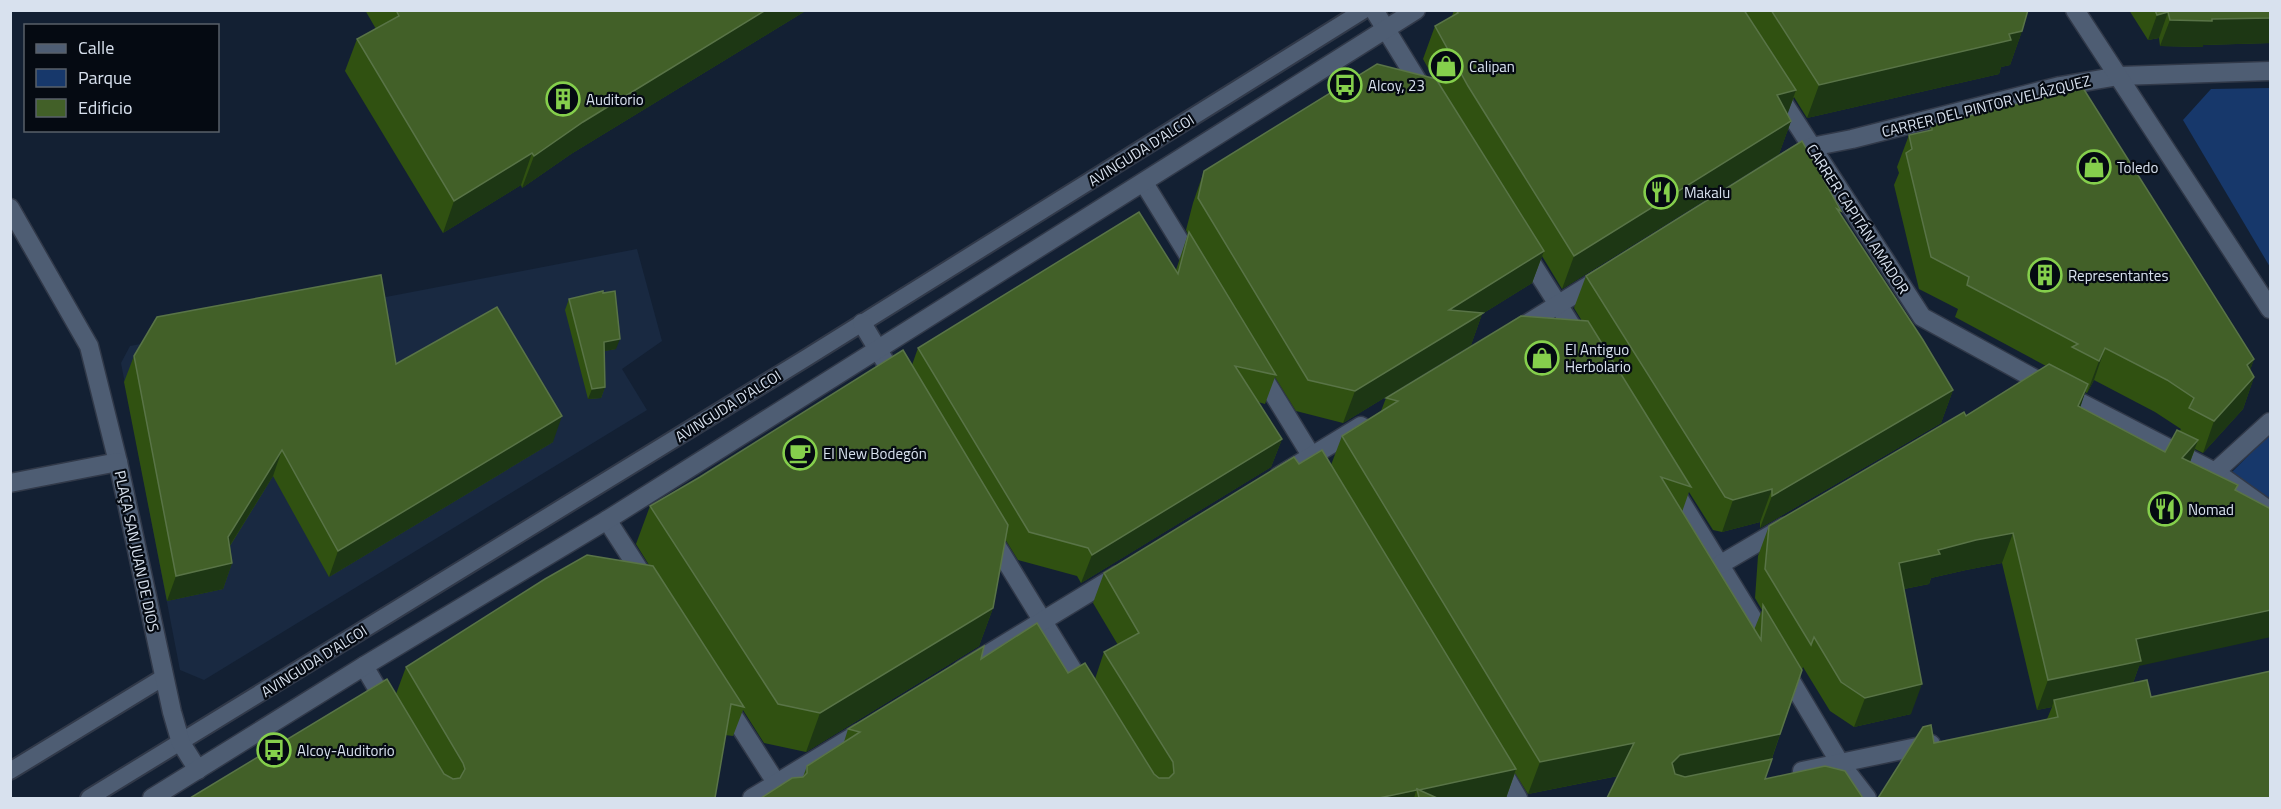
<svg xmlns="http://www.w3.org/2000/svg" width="2281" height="809" viewBox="0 0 2281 809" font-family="'Titillium Web',sans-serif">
<rect width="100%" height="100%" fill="#132033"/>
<path fill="#192941" d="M 637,249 L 662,341 L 622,369 L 647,410 L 204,680 L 180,670 L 121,363 L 130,346 Z"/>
<g fill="#17386b">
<path d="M 2270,88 L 2270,267 L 2183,120 L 2211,89 Z"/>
<path d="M 2270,434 L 2270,511 L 2225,479 Z"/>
</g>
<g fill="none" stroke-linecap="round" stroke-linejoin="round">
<defs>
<g id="service">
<path d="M 10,771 L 164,677"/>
<path d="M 89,798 L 806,358 L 1364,10"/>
</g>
<path id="pedestrian" d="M 2217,473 L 2270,511"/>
<g id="minor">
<path d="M 1374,10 L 1425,93"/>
<path d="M 1775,90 L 1922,317 L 2037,380 L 2215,472 L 2270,422"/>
<path d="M 1787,162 L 1811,147 L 1852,139 L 2060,86 L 2119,76 L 2270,71"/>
<path d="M 1144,183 L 1195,266"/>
<path d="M 10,208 L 89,346 L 118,462 L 172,712 L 181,743 L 198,770"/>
<path d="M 1524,251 L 1580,339"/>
<path d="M 862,323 L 896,380"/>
<path d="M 1517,330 L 1601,278"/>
<path d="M 1258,369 L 1317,465"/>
<path d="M 1279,476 L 1361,426"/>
<path d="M 10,483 L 118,462"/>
<path d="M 1672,487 L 1769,645"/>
<path d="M 607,520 L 647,582"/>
<path d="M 990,535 L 1085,690"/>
<path d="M 1721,564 L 1784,527"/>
<path d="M 364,666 L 388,707"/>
<path d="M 1784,669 L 1840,763 L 1867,798"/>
<path d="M 962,670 L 1118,575"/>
<path d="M 725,703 L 786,798"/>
<path d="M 1498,764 L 1518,798"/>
<path d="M 1802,771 L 1931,744"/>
<path d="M 752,798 L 859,733"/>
</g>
<g id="secondary">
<path d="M 2075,10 L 2270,309"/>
<path d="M 152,798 L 364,666 L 607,520 L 1416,10"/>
</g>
</defs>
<use href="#service" stroke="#313949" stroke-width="20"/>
<use href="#pedestrian" stroke="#313949" stroke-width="21"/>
<use href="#minor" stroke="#313949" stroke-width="21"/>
<use href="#secondary" stroke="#313949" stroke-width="21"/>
<use href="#service" stroke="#4e5d73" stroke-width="16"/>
<use href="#pedestrian" stroke="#4e5d73" stroke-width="18"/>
<use href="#minor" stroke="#4e5d73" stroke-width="18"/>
<use href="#secondary" stroke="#4e5d73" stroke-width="18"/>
</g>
<g fill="#305111" fill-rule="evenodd">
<path d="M 365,10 L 807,10 L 571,154 L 522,188 L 521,185 L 443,233 L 345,71 L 357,39 L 376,29 Z"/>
<path d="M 1454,10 L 2028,10 L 2022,31 L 2010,65 L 2001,67 L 1999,74 L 1807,118 L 1794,97 L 1787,114 L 1791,121 L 1779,154 L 1562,289 L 1542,256 L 1532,283 L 1482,314 L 1471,345 L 1343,423 L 1296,411 L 1275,377 L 1265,404 L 1258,402 L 1282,439 L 1271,467 L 1081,583 L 1077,576 L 1018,560 L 1005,539 L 993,608 L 979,646 L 806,752 L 764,743 L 743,710 L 733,736 L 725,735 L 715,798 L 190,798 L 396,694 L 406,667 L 649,565 L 636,544 L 650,506 L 912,365 L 918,348 L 1176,270 L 1188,234 L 1186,230 L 1193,203 L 1204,171 L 1434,79 L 1423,59 L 1435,26 L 1452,16 Z"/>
<path d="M 2129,10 L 2271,10 L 2271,43 L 2203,45 L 2203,47 L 2160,46 L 2159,38 L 2148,40 Z"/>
<path d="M 1932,125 L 2254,359 L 2250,370 L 2254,377 L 2243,409 L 2203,453 L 2195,449 L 2190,462 L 2139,666 L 2133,683 L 2151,697 L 1934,743 L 2047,719 L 2052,707 L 2037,710 L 2002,563 L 1966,570 L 1931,578 L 1929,584 L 1904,589 L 1911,714 L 1854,727 L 1830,711 L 1803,667 L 1765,779 L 1863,798 L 1618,776 L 1528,794 L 1515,773 L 1506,798 L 761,798 L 803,777 L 807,766 L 844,742 L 848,729 L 981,659 L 1068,673 L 1095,679 L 1104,652 L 1118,645 L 1093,603 L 1104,573 L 1299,464 L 1331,465 L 1342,436 L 1381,411 L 1386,398 L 1582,321 L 1574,308 L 1586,276 L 1802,141 L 1841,211 L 1840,213 L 1953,390 L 1941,423 L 1760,528 L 1760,522 L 1722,532 L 1713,530 L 1689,492 L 1682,512 L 1754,630 L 1762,610 L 1755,598 L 1758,556 L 1769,526 L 1966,416 L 2046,366 L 1955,317 L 1958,309 L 1919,289 L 1894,185 L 1899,173 L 1897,167 L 1909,135 L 1929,131 ZM 2094,380 L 2155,412 L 2181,429 L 2165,452 L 2080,407 L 2085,392 L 2087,393 Z"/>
<path d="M 569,299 L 616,349 L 604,351 L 605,387 L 601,398 L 588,399 L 565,310 Z"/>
<path d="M 134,356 L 396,364 L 553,442 L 329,577 L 273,476 L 230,546 L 232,563 L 223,589 L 167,601 L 124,382 Z"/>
</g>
<g fill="#1d3714">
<path d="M 766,10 L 807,10 L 571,154 L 522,188 L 534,156 L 583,122 Z"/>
<path d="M 2168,12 L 2159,38 L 2148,40 L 2157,15 Z"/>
<path d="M 2271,18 L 2271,43 L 2203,45 L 2203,47 L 2160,46 L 2170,20 Z"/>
<path d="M 2022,31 L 2010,65 L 2001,67 L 1999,74 L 1807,118 L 1819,85 Z"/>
<path d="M 1796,90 L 1784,124 L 1777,95 Z"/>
<path d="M 1791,121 L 1779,154 L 1562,289 L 1574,256 Z"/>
<path d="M 532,153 L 521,185 L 443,233 L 454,201 Z"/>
<path d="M 1544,251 L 1532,283 L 1482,314 L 1471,345 L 1343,423 L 1355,391 L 1449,310 Z"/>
<path d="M 620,339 L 616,349 L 600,352 L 604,342 Z"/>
<path d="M 2105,348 L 2094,380 L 2087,393 L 2099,361 Z"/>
<path d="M 2254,359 L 2243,390 L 2254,377 L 2243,409 L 2203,453 L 2214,421 L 2247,365 Z"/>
<path d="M 2088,384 L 2078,414 L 2078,406 Z"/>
<path d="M 605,387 L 601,398 L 588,399 L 592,389 Z"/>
<path d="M 1953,390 L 1941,423 L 1760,528 L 1772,496 Z"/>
<path d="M 562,416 L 553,442 L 329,577 L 338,551 Z"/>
<path d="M 1282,439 L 1271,467 L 1081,583 L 1092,555 Z"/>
<path d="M 2198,440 L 2187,470 L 2182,458 Z"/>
<path d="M 282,450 L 273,476 L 219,563 L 228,537 Z"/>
<path d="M 1772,489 L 1760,522 L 1722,532 L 1733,500 Z"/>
<path d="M 2013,533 L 2002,563 L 1966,570 L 1931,578 L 1929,584 L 1888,592 L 1899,563 L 1938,550 L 1976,540 Z"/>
<path d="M 232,563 L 223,589 L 167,601 L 176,576 Z"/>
<path d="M 993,608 L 979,646 L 806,752 L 820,713 Z"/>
<path d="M 2271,610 L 2271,637 L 2139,666 L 2130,691 L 2054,700 L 2052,707 L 2037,710 L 2048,680 L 2136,639 Z"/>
<path d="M 1922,684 L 1911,714 L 1854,727 L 1865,698 Z"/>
<path d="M 1780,734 L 1769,766 L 1668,787 L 1672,763 L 1680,755 Z"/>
<path d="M 1634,743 L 1622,775 L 1528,794 L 1540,762 Z"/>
<path d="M 1516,769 L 1506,798 L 1419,798 L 1417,790 Z"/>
<path d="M 1416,791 L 1414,798 L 1379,798 Z"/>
</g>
<g fill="#426028" stroke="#597447" stroke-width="1.5">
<path d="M 396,10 L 766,10 L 583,122 L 534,156 L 532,153 L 454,201 L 357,39 L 399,16 Z"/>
<path d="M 1456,10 L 1744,10 L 1796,90 L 1777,95 L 1791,121 L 1574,256 L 1468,86 L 1435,26 L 1458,13 Z"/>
<path d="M 1771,10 L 2028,10 L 2022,31 L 2009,34 L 2011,40 L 1819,85 Z"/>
<path d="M 2155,10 L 2271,10 L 2271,18 L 2212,19 L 2212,21 L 2170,20 L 2168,12 L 2157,15 Z"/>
<path d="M 1377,64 L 1436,79 L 1544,251 L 1449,310 L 1483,313 L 1355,391 L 1308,380 L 1198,198 L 1204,171 Z"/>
<path d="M 2083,88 L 2254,359 L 2247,365 L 2254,377 L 2214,421 L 2189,408 L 2194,398 L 2167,380 L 2105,348 L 2099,361 L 2072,347 L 2078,344 L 1967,285 L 1969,277 L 1931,257 L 1906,153 L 1912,149 L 1909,135 L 1932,130 L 1932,125 Z"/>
<path d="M 1802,141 L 1841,211 L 1837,209 L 1923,340 L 1953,390 L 1772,496 L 1772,489 L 1733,500 L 1725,497 L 1586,276 Z"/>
<path d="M 1139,212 L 1178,274 L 1189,232 L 1276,375 L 1235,366 L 1282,439 L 1092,555 L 1088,548 L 1029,532 L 918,348 Z"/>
<path d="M 381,275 L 396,364 L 497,307 L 562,416 L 338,551 L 282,450 L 228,537 L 232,563 L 176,576 L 134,356 L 157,317 Z"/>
<path d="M 603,291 L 603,293 L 615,291 L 620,339 L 604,342 L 605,387 L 592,389 L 569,299 Z"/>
<path d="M 1521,316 L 1588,321 L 1691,487 L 1661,477 L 1761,640 L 1763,605 L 1802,670 L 1780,734 L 1680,755 L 1672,763 L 1675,774 L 1685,777 L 1772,759 L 1765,779 L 1825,766 L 1845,771 L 1863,798 L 1607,798 L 1634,743 L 1540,762 L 1342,436 L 1398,401 L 1386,398 Z"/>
<path d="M 903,350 L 1008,525 L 993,608 L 820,713 L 778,704 L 650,506 L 700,477 Z"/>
<path d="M 2049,364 L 2088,384 L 2078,406 L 2165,452 L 2177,430 L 2198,440 L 2182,458 L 2238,485 L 2235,490 L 2271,509 L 2271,610 L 2136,639 L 2141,661 L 2048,680 L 2013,533 L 1976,540 L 1938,550 L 1940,554 L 1899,563 L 1922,684 L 1865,698 L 1841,682 L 1814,637 L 1811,645 L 1765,569 L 1769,526 L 1964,412 L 1966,416 Z"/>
<path d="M 1322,450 L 1516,769 L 1419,790 L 1417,789 L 1417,790 L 1379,798 L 761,798 L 792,778 L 803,777 L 807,773 L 807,766 L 860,732 L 848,729 L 984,646 L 981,659 L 1037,623 L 1068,673 L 1085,663 L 1154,774 L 1159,778 L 1169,778 L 1174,773 L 1173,762 L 1104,652 L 1139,633 L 1104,573 L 1294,457 L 1299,464 Z"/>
<path d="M 587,555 L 653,566 L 744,707 L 731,704 L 715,798 L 190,798 L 387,679 L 444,774 L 453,779 L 460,778 L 465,769 L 463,763 L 406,667 L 545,579 Z"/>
<path d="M 2271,671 L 2271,798 L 1878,798 L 1923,727 L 1931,725 L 1934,743 L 2058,717 L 2054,700 L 2147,680 L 2151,697 Z"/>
<path d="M 1417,789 L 1437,798 L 1419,798 Z"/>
</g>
<defs>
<symbol id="shop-ring" viewBox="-11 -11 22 22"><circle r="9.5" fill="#050a12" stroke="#85cf4c" stroke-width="1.5"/><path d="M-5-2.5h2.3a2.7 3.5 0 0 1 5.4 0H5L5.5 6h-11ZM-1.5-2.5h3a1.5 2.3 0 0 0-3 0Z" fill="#85cf4c"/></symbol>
<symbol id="bus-ring" viewBox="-11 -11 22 22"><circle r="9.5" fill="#050a12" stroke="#85cf4c" stroke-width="1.5"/><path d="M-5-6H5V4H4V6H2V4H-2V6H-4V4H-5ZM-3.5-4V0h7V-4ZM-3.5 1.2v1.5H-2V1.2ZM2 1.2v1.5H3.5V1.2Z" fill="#85cf4c"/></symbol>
<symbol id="building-ring" viewBox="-11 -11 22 22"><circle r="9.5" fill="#050a12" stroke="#85cf4c" stroke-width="1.5"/><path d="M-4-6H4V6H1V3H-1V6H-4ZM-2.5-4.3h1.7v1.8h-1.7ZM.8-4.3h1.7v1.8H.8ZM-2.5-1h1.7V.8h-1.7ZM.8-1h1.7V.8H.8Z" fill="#85cf4c"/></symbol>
<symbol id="restaurant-ring" viewBox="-11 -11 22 22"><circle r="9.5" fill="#050a12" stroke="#85cf4c" stroke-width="1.5"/><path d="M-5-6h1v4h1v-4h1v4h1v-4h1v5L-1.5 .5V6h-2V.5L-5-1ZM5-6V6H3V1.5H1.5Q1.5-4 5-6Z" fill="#85cf4c"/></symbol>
<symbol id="cafe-ring" viewBox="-11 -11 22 22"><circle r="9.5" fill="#050a12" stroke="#85cf4c" stroke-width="1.5"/><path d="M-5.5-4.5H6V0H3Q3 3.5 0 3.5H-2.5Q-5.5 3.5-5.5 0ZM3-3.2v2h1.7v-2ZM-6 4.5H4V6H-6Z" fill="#85cf4c"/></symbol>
</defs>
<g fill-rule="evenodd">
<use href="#shop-ring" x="1427" y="47" width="38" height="38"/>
<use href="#bus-ring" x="1326" y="66" width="38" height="38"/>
<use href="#building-ring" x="544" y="80" width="38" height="38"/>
<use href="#shop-ring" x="2075" y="148" width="38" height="38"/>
<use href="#restaurant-ring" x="1642" y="173" width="38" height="38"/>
<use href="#building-ring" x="2026" y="256" width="38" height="38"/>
<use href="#shop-ring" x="1523" y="339" width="38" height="38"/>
<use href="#cafe-ring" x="781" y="434" width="38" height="38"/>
<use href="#restaurant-ring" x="2146" y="490" width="38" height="38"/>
<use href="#bus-ring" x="255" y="731" width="38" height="38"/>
</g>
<g text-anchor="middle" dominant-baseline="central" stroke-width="4.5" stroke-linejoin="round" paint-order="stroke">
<g font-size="15" fill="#d8e1ee" stroke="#050a12" text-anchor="start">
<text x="1469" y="66">Calipan</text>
<text x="1368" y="85">Alcoy, 23</text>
<text x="586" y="99">Auditorio</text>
<text x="2117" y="167">Toledo</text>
<text x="1684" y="192">Makalu</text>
<text x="2068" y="275">Representantes</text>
<text x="1565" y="349">El Antiguo<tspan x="1565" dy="17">Herbolario</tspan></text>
<text x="823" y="453">El New Bodegón</text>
<text x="2188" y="509">Nomad</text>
<text x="297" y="750">Alcoy-Auditorio</text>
</g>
<g font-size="15" fill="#d8e1ee" stroke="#050a12">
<text transform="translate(1986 106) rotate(-14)">CARRER DEL PINTOR VELÁZQUEZ</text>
<text transform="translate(1141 150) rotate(-32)">AVINGUDA D'ALCOI</text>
<text transform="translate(1858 219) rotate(57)">CARRER CAPITÁN AMADOR</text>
<text transform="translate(728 406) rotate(-32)">AVINGUDA D'ALCOI</text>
<text transform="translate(137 551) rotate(78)">PLAÇA SAN JUAN DE DIOS</text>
<text transform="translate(314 661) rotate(-32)">AVINGUDA D'ALCOI</text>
</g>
</g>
<rect width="2281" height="809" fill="none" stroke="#d8e1ee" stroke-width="24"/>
<rect x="24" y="24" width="195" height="108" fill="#050a12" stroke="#59606a" stroke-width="1.5"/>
<rect x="36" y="44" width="30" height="9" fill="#4e5d73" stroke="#59606a" stroke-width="1.5"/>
<text x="78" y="54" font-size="18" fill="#d8e1ee">Calle</text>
<rect x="36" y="69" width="30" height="18" fill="#17386b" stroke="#59606a" stroke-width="1.5"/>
<text x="78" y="84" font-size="18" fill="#d8e1ee">Parque</text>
<rect x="36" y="99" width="30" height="18" fill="#426028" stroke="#59606a" stroke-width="1.5"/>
<text x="78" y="114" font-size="18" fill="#d8e1ee">Edificio</text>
</svg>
